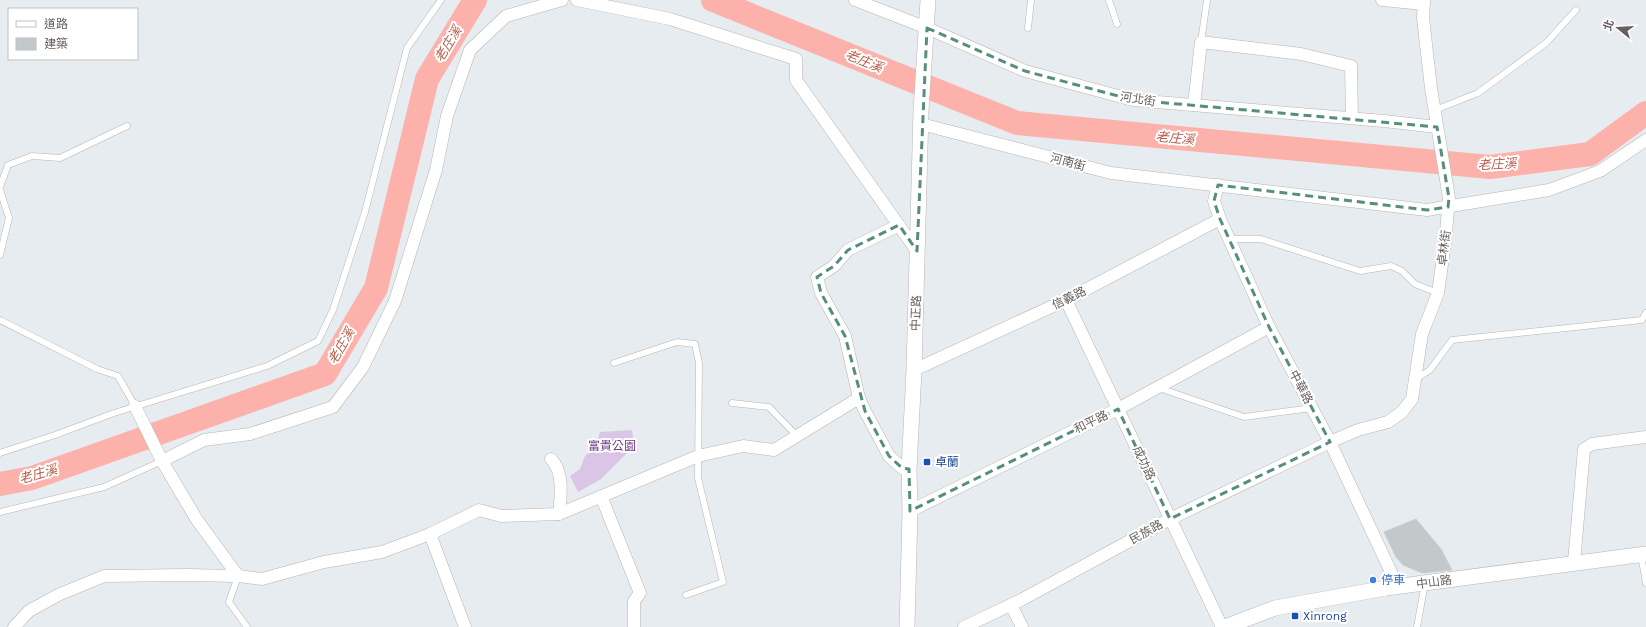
<svg xmlns="http://www.w3.org/2000/svg" width="1646" height="627" viewBox="0 0 1646 627" font-family="'Work Sans','Noto Sans TC',sans-serif">
<rect width="100%" height="100%" fill="#e7ecf0"/>
<path fill="#dac5e6" d="M 632,430 L 634,446 L 601,479 L 578,492 L 570,476 L 580,469 L 585,456 L 596,447 L 600,432 Z"/>
<g fill="none" stroke-linecap="round" stroke-linejoin="round">
<g stroke="#fcb2ab" stroke-width="24">
<path d="M 713,0 L 1017,123 L 1490,167 L 1590,154 L 1646,113"/>
<path d="M 0,484 L 32,478 L 325,374 L 376,288 L 427,79 L 475,0"/>
</g>
</g>
<path fill="#c3c9cb" stroke="#c5d0d5" d="M 1416,519 L 1441,549 L 1452,570 L 1422,573 L 1403,565 L 1396,557 L 1384,532 Z"/>
<g fill="none" stroke-linecap="round" stroke-linejoin="round">
<defs>
<g id="service">
<path d="M 1109,0 L 1117,24"/>
<path d="M 1028,28 L 1031,0"/>
<path d="M 1201,42 L 1207,0"/>
<path d="M 1435,110 L 1478,93 L 1546,43 L 1576,10"/>
<path d="M 0,187 L 8,165 L 32,156 L 60,158 L 127,126"/>
<path d="M 0,190 L 9,218 L 0,255"/>
<path d="M 1230,239 L 1261,239 L 1360,271 L 1391,266 L 1402,271 L 1415,284 L 1438,293"/>
<path d="M 0,320 L 97,369 L 118,376 L 135,406"/>
<path d="M 614,363 L 677,342 L 695,344 L 699,363 L 698,478 L 723,582 L 686,595"/>
<path d="M 1416,379 L 1430,370 L 1452,340 L 1642,320 L 1646,313"/>
<path d="M 1159,388 L 1244,417 L 1312,408"/>
<path d="M 732,403 L 769,407 L 797,436"/>
<path d="M 0,453 L 55,435 L 114,413 L 267,366 L 318,341 L 333,310 L 365,212 L 407,48 L 441,0"/>
<path d="M 0,512 L 104,487 L 162,461"/>
<path d="M 1641,555 L 1646,583"/>
<path d="M 238,576 L 229,602 L 247,627"/>
<path d="M 1417,627 L 1425,583"/>
</g>
<g id="minor">
<path d="M 577,0 L 670,19 L 796,59 L 796,80 L 917,251"/>
<path d="M 855,0 L 927,28 L 1025,71 L 1133,100 L 1384,121 L 1437,127"/>
<path d="M 1382,0 L 1424,4"/>
<path d="M 1194,105 L 1201,42 L 1301,54 L 1351,66 L 1352,118"/>
<path d="M 921,124 L 1111,173 L 1427,210 L 1549,190 L 1600,171 L 1646,140"/>
<path d="M 1218,185 L 1214,201 L 1220,219 L 1269,327 L 1330,442 L 1398,587"/>
<path d="M 899,225 L 848,250 L 834,266 L 817,277 L 821,293 L 845,336 L 859,398 L 865,411 L 889,456 L 902,468 L 909,469"/>
<path d="M 1066,300 L 1222,627"/>
<path d="M 914,370 L 1066,300 L 1220,219"/>
<path d="M 135,406 L 162,461 L 197,520 L 238,576"/>
<path d="M 551,459 C 564,472 561,496 559,514"/>
<path d="M 162,461 L 204,440 L 250,434 L 333,407 L 363,367 L 395,301 L 436,170 L 447,116 L 470,50 L 506,16 L 562,0"/>
<path d="M 601,496 L 640,593 L 634,601 L 634,627"/>
<path d="M 910,511 L 1118,409 L 1269,327"/>
<path d="M 430,534 L 465,627"/>
<path d="M 1574,563 L 1584,449 L 1592,444 L 1646,437"/>
<path d="M 1011,605 L 1022,627"/>
<path d="M 14,627 L 29,611 L 58,595 L 104,576 L 186,575 L 238,576 L 262,579 L 324,562 L 382,552 L 430,534 L 479,510 L 501,516 L 559,514 L 698,456 L 743,446 L 774,450 L 859,398"/>
<path d="M 964,627 L 1021,600 L 1170,519 L 1330,442 L 1358,430 L 1388,422 L 1402,412 L 1412,399 L 1422,334 L 1438,293 L 1445,243 L 1449,198 L 1431,88 L 1423,18 L 1424,0"/>
</g>
<g id="tertiary">
<path d="M 907,627 L 910,511 L 909,469 L 914,370 L 921,111 L 928,0"/>
<path d="M 1225,627 L 1275,608 L 1386,588 L 1646,554"/>
</g>
</defs>
<use href="#service" stroke="#b9b4b2" stroke-width="7"/>
<use href="#minor" stroke="#b9b4b2" stroke-width="13"/>
<use href="#tertiary" stroke="#b9b4b2" stroke-width="16"/>
<use href="#service" stroke="#fff" stroke-width="6"/>
<use href="#minor" stroke="#fff" stroke-width="12"/>
<use href="#tertiary" stroke="#fff" stroke-width="15"/>
</g>
<path fill="none" stroke="#578e7c" stroke-width="3" stroke-dasharray="8 5" stroke-linejoin="round" d="M 927,28 L 1025,71 L 1133,100 L 1437,127 L 1449,198 L 1448,207 L 1427,210 L 1218,185 L 1214,201 L 1220,219 L 1269,327 L 1330,442 L 1170,519 L 1118,409 L 910,511 L 909,469 L 902,468 L 889,456 L 865,411 L 845,336 L 821,293 L 817,277 L 834,266 L 848,250 L 899,225 L 917,251 Z"/>
<g fill="#1a4fb4" stroke="#fff" stroke-width="1.5">
<rect x="923" y="458" width="8" height="8" rx="2"/>
<rect x="1291" y="612" width="8" height="8" rx="2"/>
</g>
<circle fill="#3f7fe0" stroke="#fff" stroke-width="1.5" cx="1373" cy="580" r="4"/>
<g text-anchor="middle" dominant-baseline="central" stroke-width="4" stroke-linejoin="round" paint-order="stroke">
<g font-size="12" fill="#67605e" stroke="#fff">
<text transform="translate(1138 99) rotate(9)">河北街</text>
<text transform="translate(1068 162) rotate(15)">河南街</text>
<text transform="translate(1444 248) rotate(-83)">卓林街</text>
<text transform="translate(1069 298) rotate(-26)">信義路</text>
<text transform="translate(916 313) rotate(-88)">中正路</text>
<text transform="translate(1301 387) rotate(62)">中華路</text>
<text transform="translate(1091 422) rotate(-26)">和平路</text>
<text transform="translate(1144 463) rotate(65)">成功路</text>
<text transform="translate(1146 532) rotate(-29)">民族路</text>
<text transform="translate(1434 582) rotate(-8)">中山路</text>
</g>
<g font-size="12" fill="#713b89" stroke="#fff">
<text x="612" y="446">富貴公園</text>
</g>
<g font-size="12" fill="#164399" stroke="#fff" text-anchor="start">
<text x="935" y="462">卓蘭</text>
<text x="1303" y="616">Xinrong</text>
</g>
<g font-size="12" fill="#366cbe" stroke="#fff" text-anchor="start">
<text x="1381" y="580">停車</text>
</g>
<g font-size="13" font-style="italic" fill="#b75b4a" stroke="#fff">
<text transform="translate(448 44) rotate(-59)">老庄溪</text>
<text transform="translate(864 61) rotate(22)">老庄溪</text>
<text transform="translate(1175 138) rotate(5)">老庄溪</text>
<text transform="translate(1497 164) rotate(-3)">老庄溪</text>
<text transform="translate(341 346) rotate(-60)">老庄溪</text>
<text transform="translate(38 474) rotate(-16)">老庄溪</text>
</g>
</g>
<rect x="8" y="8" width="130" height="52" fill="#ffffff" stroke="#c2bfbf"/>
<rect x="16" y="21" width="20" height="6" fill="#ffffff" stroke="#c2bfbf"/>
<text x="44" y="28" font-size="12" fill="#67605e">道路</text>
<rect x="16" y="38" width="20" height="12" fill="#c3c9cb" stroke="#c2bfbf"/>
<text x="44" y="48" font-size="12" fill="#67605e">建築</text>
<g transform="translate(1618 28) rotate(288)" stroke="#ffffff" stroke-width="3" paint-order="stroke">
<path d="M0-3L7 15L0 10L-7 15Z" fill="#67605e"/>
<text y="-6" font-size="11" font-weight="bold" text-anchor="middle" fill="#67605e">北</text>
</g>
</svg>
